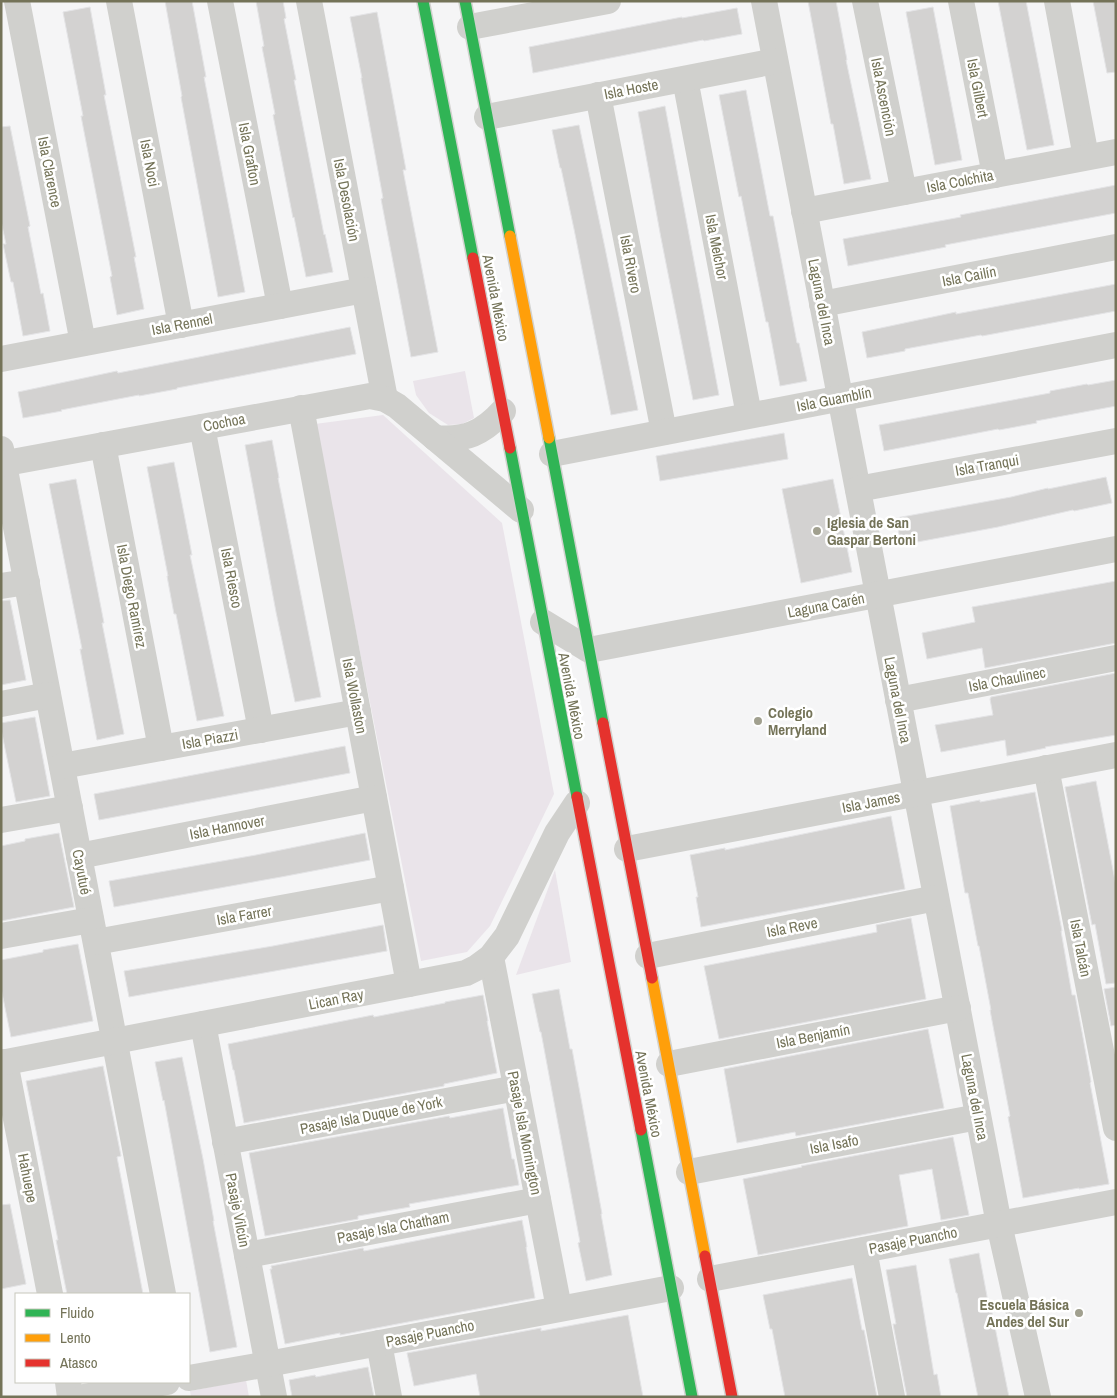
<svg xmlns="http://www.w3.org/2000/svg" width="1117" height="1398" viewBox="0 0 1117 1398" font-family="'Archivo Narrow',sans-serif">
<rect width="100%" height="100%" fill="#f5f5f6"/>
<g fill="#eae4ea">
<path d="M 465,371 L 474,418 L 462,424 L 448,425 L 429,413 L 416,395 L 413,381 Z"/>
<path d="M 383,415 L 502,523 L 554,794 L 490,926 L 467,952 L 421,961 L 315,424 Z"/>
<path d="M 555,870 L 571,962 L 516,975 Z"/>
<path d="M 246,1380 L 249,1397 L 191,1397 L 190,1391 Z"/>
</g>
<g fill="#d3d2d1" stroke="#e4e4e6">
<path d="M 165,1 L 192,1 L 206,77 L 204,77 L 245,292 L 218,297 L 181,97 L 182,96 Z"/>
<path d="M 256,1 L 283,1 L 286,18 L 284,19 L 296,80 L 294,80 L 324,235 L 325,234 L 333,272 L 306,277 L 294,217 L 293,218 L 273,115 L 275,114 L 262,47 L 264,46 Z"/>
<path d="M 808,1 L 836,1 L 847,60 L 846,60 L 871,179 L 844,184 L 833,124 L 831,124 Z"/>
<path d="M 998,1 L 1026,1 L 1054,145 L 1027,150 Z"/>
<path d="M 1093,1 L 1116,1 L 1116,72 L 1107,73 Z"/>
<path d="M 90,7 L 106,95 L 104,95 L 136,257 L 134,257 L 144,309 L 117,315 L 110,277 L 112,276 L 81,116 L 83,116 L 63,12 Z"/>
<path d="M 933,7 L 962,160 L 935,165 L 906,12 Z"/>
<path d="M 737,8 L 742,34 L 704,41 L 703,40 L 533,73 L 529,47 L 682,17 L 682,18 Z"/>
<path d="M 377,12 L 406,170 L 403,170 L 438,352 L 411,357 L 381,199 L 383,198 L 361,78 L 362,78 L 350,17 Z"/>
<path d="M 746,90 L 770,216 L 773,216 L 797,343 L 799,343 L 807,381 L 780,386 L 768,322 L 766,322 L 741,196 L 739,197 L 719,95 Z"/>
<path d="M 665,106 L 719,395 L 693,400 L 661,238 L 638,112 Z"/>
<path d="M 579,125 L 605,248 L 638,410 L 611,415 L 574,229 L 561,168 L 560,168 L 552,130 Z"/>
<path d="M 10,126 L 30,226 L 28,227 L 41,294 L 43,293 L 50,331 L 23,336 L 13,282 L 11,282 L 3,244 L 6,244 L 1,221 L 1,127 Z"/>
<path d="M 1116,185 L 1116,213 L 945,245 L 946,247 L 848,266 L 843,239 L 961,217 L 960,215 Z"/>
<path d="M 1116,284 L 1116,311 L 982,336 L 981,335 L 905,349 L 905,351 L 867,358 L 862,332 L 956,312 L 956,314 Z"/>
<path d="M 350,327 L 356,354 L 177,388 L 177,389 L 139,396 L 139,395 L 61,410 L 62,411 L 23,418 L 18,392 L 117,371 L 118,373 L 194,358 Z"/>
<path d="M 1116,380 L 1116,406 L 1036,421 L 1037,423 L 999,430 L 998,429 L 884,451 L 879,425 L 1050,393 L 1050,391 L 1087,384 L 1088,385 Z"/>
<path d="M 784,433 L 788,459 L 660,481 L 656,456 Z"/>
<path d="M 272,440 L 279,478 L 278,478 L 321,697 L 295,702 L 276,612 L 245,445 Z"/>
<path d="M 174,462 L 192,555 L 190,555 L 224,716 L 197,721 L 176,614 L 174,614 L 167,576 L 168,576 L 147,467 Z"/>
<path d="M 1106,477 L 1112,503 L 1074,511 L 1073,510 L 998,527 L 901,545 L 896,518 L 1011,497 L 1048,488 L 1048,489 Z"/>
<path d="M 76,479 L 104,623 L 102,623 L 124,734 L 97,740 L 80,649 L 82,649 L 49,484 Z"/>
<path d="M 833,479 L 852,572 L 801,583 L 782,489 Z"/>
<path d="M 1116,581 L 1116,643 L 985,668 L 982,648 L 927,659 L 922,633 L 975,622 L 972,607 Z"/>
<path d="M 10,600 L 26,680 L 1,685 L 1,601 Z"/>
<path d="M 1116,673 L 1116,735 L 1045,747 L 1046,748 L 1007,756 L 1005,740 L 941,752 L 935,725 L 993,715 L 990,699 L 991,697 Z"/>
<path d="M 35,717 L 50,796 L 16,802 L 1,729 L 1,723 Z"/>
<path d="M 345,746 L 350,773 L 99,820 L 94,794 Z"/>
<path d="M 1096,781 L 1116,886 L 1116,983 L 1106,984 L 1095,924 L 1092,925 L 1065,787 Z"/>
<path d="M 1035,792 L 1062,931 L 1061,931 L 1072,995 L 1075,995 L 1082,1032 L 1091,1082 L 1090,1083 L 1109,1184 L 1079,1189 L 1079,1188 L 1023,1198 L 1008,1117 L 1010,1116 L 990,1010 L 991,1010 L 979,946 L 978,946 L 968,893 L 965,893 L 950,806 L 980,800 L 980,802 Z"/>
<path d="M 891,816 L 905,889 L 701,927 L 696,897 L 698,897 L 690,855 L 725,848 L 725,850 Z"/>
<path d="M 59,833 L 74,907 L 1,921 L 1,846 L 25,841 L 25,839 Z"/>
<path d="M 365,833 L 370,860 L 281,877 L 114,907 L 109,881 L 256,855 Z"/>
<path d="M 911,918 L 926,999 L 719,1039 L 704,966 L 877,932 L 876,925 Z"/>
<path d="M 383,925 L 387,951 L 129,997 L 124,971 L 273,946 Z"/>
<path d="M 78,944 L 93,1021 L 11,1037 L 1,988 L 1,960 L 43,952 L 43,950 Z"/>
<path d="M 1116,987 L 1116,1025 L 1111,1026 L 1104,989 Z"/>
<path d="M 559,989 L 570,1049 L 572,1049 L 602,1214 L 601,1214 L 612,1275 L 586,1281 L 578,1243 L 580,1242 L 541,1032 L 540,1032 L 532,994 Z"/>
<path d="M 483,995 L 488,1021 L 487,1021 L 497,1073 L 444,1084 L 444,1086 L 244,1123 L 234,1070 L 233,1070 L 228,1044 L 373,1015 L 374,1017 L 445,1003 L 445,1002 Z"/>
<path d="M 928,1029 L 944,1108 L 796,1136 L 795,1132 L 737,1143 L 724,1069 Z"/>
<path d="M 182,1057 L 203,1159 L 214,1221 L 213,1221 L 237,1347 L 210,1352 L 164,1100 L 163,1101 L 155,1062 Z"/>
<path d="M 103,1066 L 121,1156 L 117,1157 L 143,1294 L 67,1294 L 56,1240 L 58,1240 L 26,1081 Z"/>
<path d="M 503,1108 L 512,1159 L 514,1159 L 519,1185 L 409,1204 L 410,1207 L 358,1216 L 358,1219 L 265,1236 L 249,1153 L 449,1116 L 450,1118 Z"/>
<path d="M 953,1137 L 969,1215 L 941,1220 L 932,1169 L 899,1175 L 908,1226 L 758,1255 L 743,1179 L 802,1167 L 801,1166 Z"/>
<path d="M 10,1204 L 26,1284 L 1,1289 L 1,1205 Z"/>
<path d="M 522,1220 L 527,1247 L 526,1247 L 535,1298 L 392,1325 L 340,1335 L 340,1333 L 285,1344 L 270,1269 L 272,1269 L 271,1266 L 363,1248 L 364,1251 Z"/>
<path d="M 979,1253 L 989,1307 L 991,1307 L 1009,1397 L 978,1397 L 957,1293 L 956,1293 L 949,1259 Z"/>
<path d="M 916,1265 L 934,1375 L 937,1374 L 941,1397 L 907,1397 L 893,1324 L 896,1324 L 886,1270 Z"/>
<path d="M 852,1278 L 862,1330 L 864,1330 L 877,1397 L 785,1397 L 772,1329 L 770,1329 L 763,1295 Z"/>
<path d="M 628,1315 L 643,1397 L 480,1397 L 476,1374 L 414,1386 L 407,1353 L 541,1328 L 541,1331 Z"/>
<path d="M 368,1367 L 374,1397 L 292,1397 L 289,1380 L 315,1375 L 316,1377 Z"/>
</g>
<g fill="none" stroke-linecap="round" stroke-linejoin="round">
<defs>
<g id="fast">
<path d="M 423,1 L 473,258"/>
<path d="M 465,1 L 510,236"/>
<path d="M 549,438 L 603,723"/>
<path d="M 510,448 L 577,797"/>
<path d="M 641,1130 L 692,1397"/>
</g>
<g id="slow">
<path d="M 510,236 L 549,438"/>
<path d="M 652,978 L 705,1256"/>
</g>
<g id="jam">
<path d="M 473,258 L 510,448"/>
<path d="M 603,723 L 652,978"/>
<path d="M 577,797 L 641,1130"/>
<path d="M 705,1256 L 732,1397"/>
</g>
</defs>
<use href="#fast" stroke="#d2d2cf" stroke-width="14"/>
<use href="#slow" stroke="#d2d2cf" stroke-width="14"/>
<use href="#jam" stroke="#d2d2cf" stroke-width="14"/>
<g stroke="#d0d0cd" stroke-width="26">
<path d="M 17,1 L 83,343"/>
<path d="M 119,1 L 181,325"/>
<path d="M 220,1 L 280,306"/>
<path d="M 309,1 L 385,399"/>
<path d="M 764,1 L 999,1224 L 1038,1397"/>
<path d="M 865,1 L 904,192"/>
<path d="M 961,1 L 995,175"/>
<path d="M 1057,1 L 1086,157"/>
<path d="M 470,27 L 608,1"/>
<path d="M 685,79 L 749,415"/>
<path d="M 598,95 L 664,432"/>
<path d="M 487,117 L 775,61"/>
<path d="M 804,211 L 1116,152"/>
<path d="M 822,304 L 1116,247"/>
<path d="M 1,359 L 364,290"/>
<path d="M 301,408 L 409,984"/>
<path d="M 202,427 L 261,730"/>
<path d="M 435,438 C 465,441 483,433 503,411"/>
<path d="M 103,445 L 161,748"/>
<path d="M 1,449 L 163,1294"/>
<path d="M 552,454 L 1116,345"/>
<path d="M 1,464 L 370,396 L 385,399 L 397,406 L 521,510"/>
<path d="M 858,489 L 1116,441"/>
<path d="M 1,586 L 27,582"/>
<path d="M 543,622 L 589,650 L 1116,549"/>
<path d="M 898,700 L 1116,658"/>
<path d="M 1,704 L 48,695"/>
<path d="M 62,766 L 358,712"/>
<path d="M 1046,768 L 1116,1128"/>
<path d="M 1,820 L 70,808"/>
<path d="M 627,849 L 1116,755"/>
<path d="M 79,856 L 374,798"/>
<path d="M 1,936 L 91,920"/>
<path d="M 96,942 L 391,888"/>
<path d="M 648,956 L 936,898"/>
<path d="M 491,957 L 559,1308"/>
<path d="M 203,1024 L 274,1397"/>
<path d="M 5,1062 L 50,1294"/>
<path d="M 1,1063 L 466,973 L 476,968 L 491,957 L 507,936 L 557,833 L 577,803"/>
<path d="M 669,1064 L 958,1008"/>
<path d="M 225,1142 L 517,1088"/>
<path d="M 689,1172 L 978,1117"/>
<path d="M 864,1250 L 892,1397"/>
<path d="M 247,1255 L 538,1200"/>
<path d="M 710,1279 L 1116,1202"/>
<path d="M 379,1343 L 389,1397"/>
<path d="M 189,1378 L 268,1364 L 671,1288"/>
<path d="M 68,1382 L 70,1397"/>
<path d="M 84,1397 L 167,1382"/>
</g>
<use href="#fast" stroke="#30b455" stroke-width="11"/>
<use href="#slow" stroke="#ff9f0a" stroke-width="11"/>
<use href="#jam" stroke="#e5322d" stroke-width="11"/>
</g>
<g fill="#a1a08f" stroke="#fff" stroke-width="2">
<circle cx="817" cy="531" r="5"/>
<circle cx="758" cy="721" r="5"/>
<circle cx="1079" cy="1313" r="5"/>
</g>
<g text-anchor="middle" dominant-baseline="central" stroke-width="5" stroke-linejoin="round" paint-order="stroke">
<g font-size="15" fill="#747358" stroke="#fff">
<text transform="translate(978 88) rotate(79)">Isla Gilbert</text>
<text transform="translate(631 89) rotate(-11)">Isla Hoste</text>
<text transform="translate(884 97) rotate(79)">Isla Ascención</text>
<text transform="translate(250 154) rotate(79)">Isla Grafton</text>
<text transform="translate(150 163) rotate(79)">Isla Noci</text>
<text transform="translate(50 172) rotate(79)">Isla Clarence</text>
<text transform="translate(960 181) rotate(-11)">Isla Colchita</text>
<text transform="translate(347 200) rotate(79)">Isla Desolación</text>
<text transform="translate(717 247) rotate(79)">Isla Melchor</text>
<text transform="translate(631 264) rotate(79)">Isla Rivero</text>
<text transform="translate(969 276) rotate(-11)">Isla Cailín</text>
<text transform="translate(496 298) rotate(79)">Avenida México</text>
<text transform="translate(822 302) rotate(79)">Laguna del Inca</text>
<text transform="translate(182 324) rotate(-11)">Isla Rennel</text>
<text transform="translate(834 399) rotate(-11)">Isla Guamblín</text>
<text transform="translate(224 422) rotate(-11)">Cochoa</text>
<text transform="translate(987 465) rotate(-10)">Isla Tranqui</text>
<text transform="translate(232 578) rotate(79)">Isla Riesco</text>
<text transform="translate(132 596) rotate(79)">Isla Diego Ramírez</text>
<text transform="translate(826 605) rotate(-11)">Laguna Carén</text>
<text transform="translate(1007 679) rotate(-11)">Isla Chaulinec</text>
<text transform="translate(355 696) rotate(79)">Isla Wollaston</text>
<text transform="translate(572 696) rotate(79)">Avenida México</text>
<text transform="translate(898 700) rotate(79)">Laguna del Inca</text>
<text transform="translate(210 739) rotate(-10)">Isla Piazzi</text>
<text transform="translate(871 802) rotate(-11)">Isla James</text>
<text transform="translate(227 827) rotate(-11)">Isla Hannover</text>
<text transform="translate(82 872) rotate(79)">Cayutué</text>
<text transform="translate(244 915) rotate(-10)">Isla Farrer</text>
<text transform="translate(792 927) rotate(-11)">Isla Reve</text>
<text transform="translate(1081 948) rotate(79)">Isla Talcán</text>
<text transform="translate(336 999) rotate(-11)">Lican Ray</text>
<text transform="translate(813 1036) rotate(-11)">Isla Benjamín</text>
<text transform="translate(649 1094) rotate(79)">Avenida México</text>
<text transform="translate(975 1097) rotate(79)">Laguna del Inca</text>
<text transform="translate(371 1115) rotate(-11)">Pasaje Isla Duque de York</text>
<text transform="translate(525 1133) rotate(79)">Pasaje Isla Mornington</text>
<text transform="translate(834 1144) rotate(-11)">Isla Isafo</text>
<text transform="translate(28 1178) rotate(79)">Hahuepe</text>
<text transform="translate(238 1210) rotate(79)">Pasaje Vilcún</text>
<text transform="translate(393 1227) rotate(-11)">Pasaje Isla Chatham</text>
<text transform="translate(913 1240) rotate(-11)">Pasaje Puancho</text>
<text transform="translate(430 1333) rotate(-11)">Pasaje Puancho</text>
</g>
<g font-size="15" font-weight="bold" fill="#747358" stroke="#fff" text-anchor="start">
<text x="827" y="522">Iglesia de San<tspan x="827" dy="17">Gaspar Bertoni</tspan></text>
<text x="768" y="712">Colegio<tspan x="768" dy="17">Merryland</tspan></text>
<text x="1069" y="1304" text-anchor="end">Escuela Básica<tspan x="1069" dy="17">Andes del Sur</tspan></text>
</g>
</g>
<rect width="1117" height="1398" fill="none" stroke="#747358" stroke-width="5"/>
<rect x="15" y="1293" width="175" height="90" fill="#ffffff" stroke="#c7c7bc"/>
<rect x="25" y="1309" width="25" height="8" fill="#30b455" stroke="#c7c7bc"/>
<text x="60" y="1318" font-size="15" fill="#747358">Fluido</text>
<rect x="25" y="1334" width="25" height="8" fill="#ff9f0a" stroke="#c7c7bc"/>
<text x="60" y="1343" font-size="15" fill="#747358">Lento</text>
<rect x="25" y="1359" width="25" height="8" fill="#e5322d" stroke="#c7c7bc"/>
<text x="60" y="1368" font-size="15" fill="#747358">Atasco</text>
</svg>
